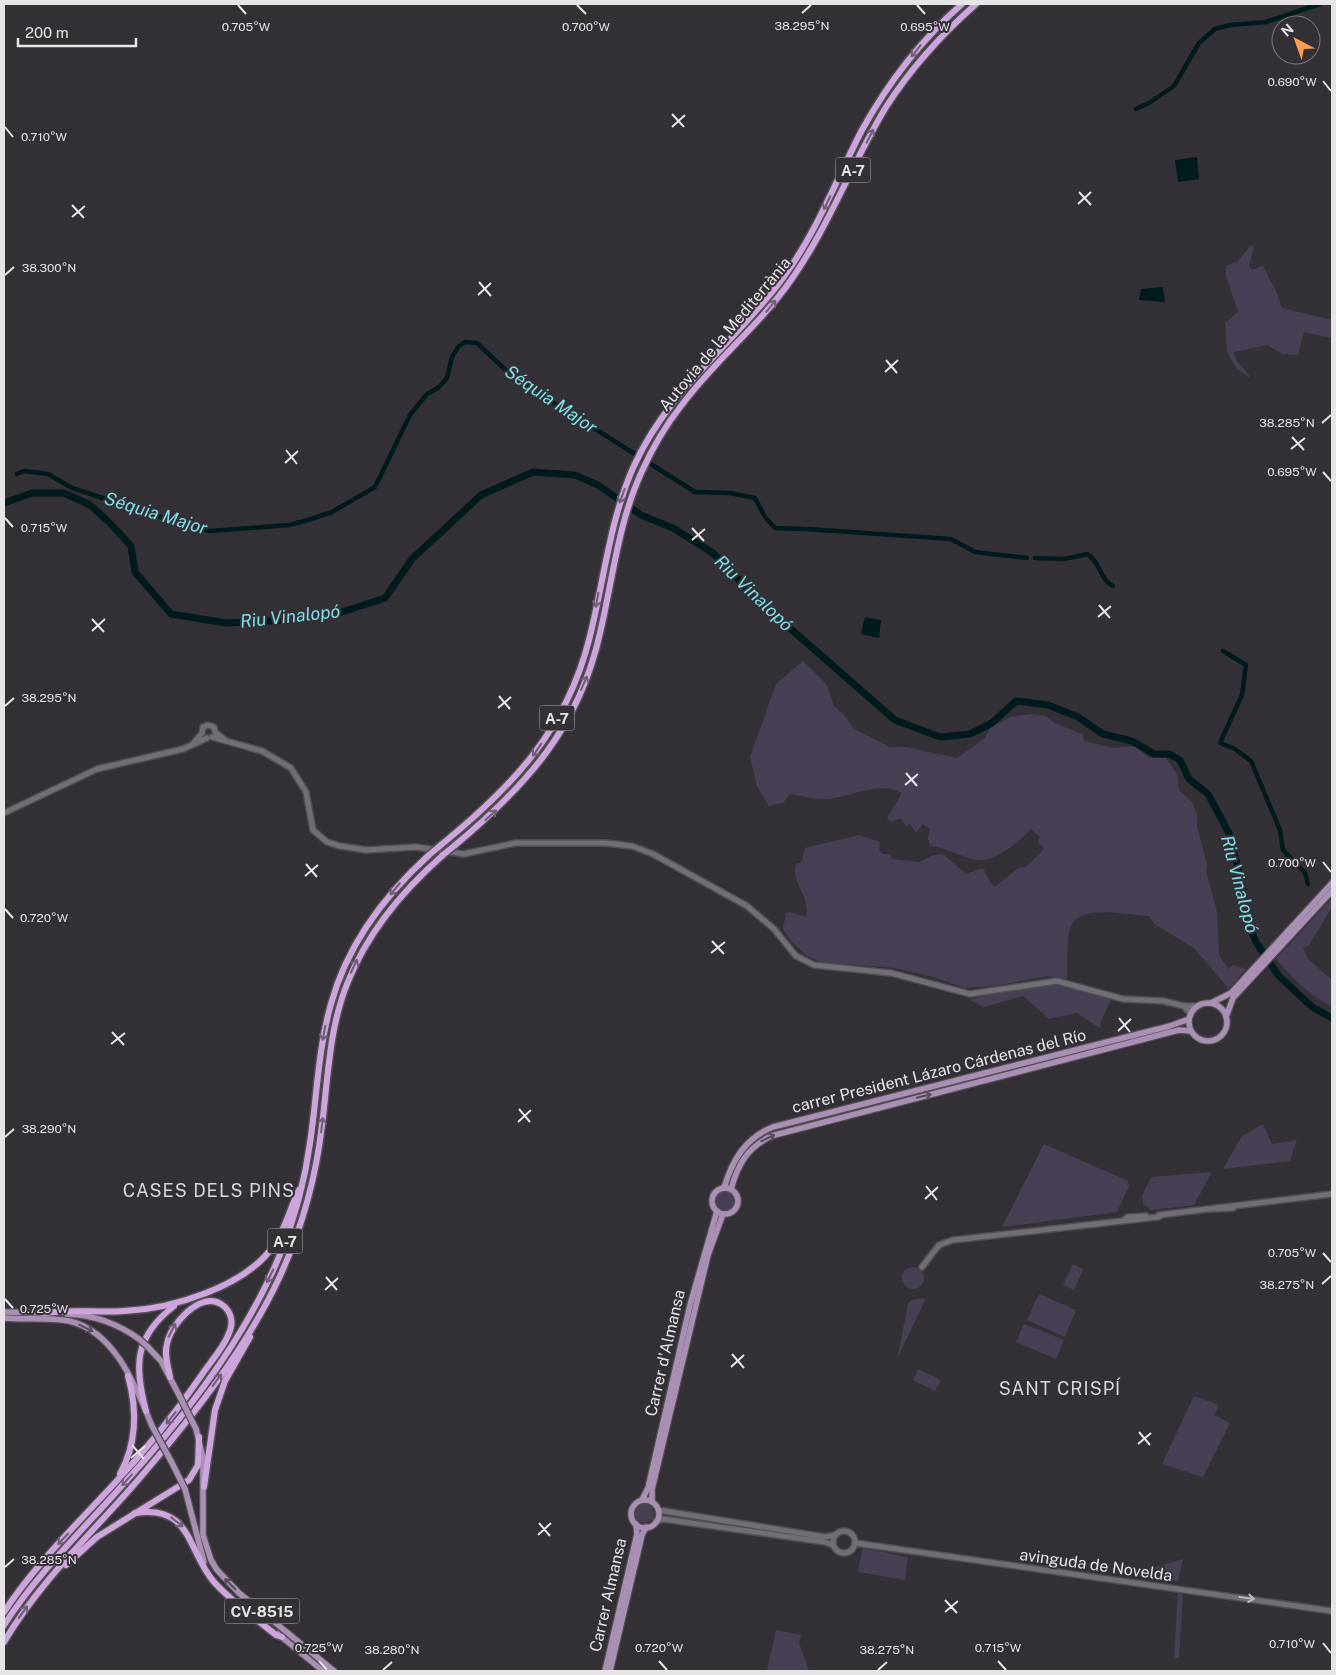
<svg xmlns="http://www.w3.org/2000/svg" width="1336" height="1675" viewBox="0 0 1336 1675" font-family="'Public Sans',sans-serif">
<rect width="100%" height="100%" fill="#333136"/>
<g fill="#493f54">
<path d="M 1250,246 L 1254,246 L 1249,266 L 1251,270 L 1263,266 L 1277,293 L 1282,308 L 1332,320 L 1332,338 L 1304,332 L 1298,355 L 1283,354 L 1267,345 L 1234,352 C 1235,364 1247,369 1251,379 L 1236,368 L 1227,352 L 1225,323 L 1238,312 L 1226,276 L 1226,266 L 1238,261 Z"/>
<path d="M 803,661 L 826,684 L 834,706 L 845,716 L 854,729 L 890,747 L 905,747 L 957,758 L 985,738 L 991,727 L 1011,717 L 1031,714 L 1046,716 L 1054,723 L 1082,734 L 1084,741 L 1114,748 L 1135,746 L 1149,758 L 1166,758 L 1177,774 L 1179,790 L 1192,802 L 1197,814 L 1197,826 L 1207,865 L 1206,871 L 1217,912 L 1219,955 L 1228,969 L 1233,965 L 1246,969 L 1229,989 L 1194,948 L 1154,924 L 1149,916 C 1129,916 1078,902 1070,929 C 1066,941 1068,966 1067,979 L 1047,976 L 1001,985 L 965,988 L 934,977 L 895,968 L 821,962 L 807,956 L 791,941 L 783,929 L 786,913 L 790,912 L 806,917 C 811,896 788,879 797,863 L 801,863 L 805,848 L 859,835 L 880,842 L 879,850 L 882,854 L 890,854 L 892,859 L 919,862 L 934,855 L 943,854 L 966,874 L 983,868 L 992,885 L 995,887 L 1018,868 L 1026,867 L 1044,849 L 1038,842 L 1040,837 L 1031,829 C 1021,841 995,861 979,860 C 962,858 948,848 930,846 L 928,838 L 930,829 L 923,824 L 916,833 L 910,824 L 906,826 L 901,818 L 891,822 L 887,818 L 902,793 C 877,779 846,800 821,799 C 811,799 800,795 790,794 L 783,803 L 769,806 L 757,786 L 750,757 L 776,684 Z"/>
<path d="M 1332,898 L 1332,907 L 1309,945 L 1303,948 L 1308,959 L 1332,980 L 1332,1006 C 1311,997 1291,977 1276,959 Z"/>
<path d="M 1055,984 L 1111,999 L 1100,1024 L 1101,1029 L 1077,1013 L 1049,1019 L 1023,996 L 984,1007 L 969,1000 L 1009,988 Z"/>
<path d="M 1263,1124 L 1272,1144 L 1297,1140 L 1290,1161 L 1223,1169 L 1242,1136 Z"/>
<path d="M 1044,1144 L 1128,1181 L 1129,1186 L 1117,1212 L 1002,1227 Z"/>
<path d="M 1212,1172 L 1194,1205 L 1151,1210 L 1143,1204 L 1142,1196 L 1151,1177 Z"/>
<circle cx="724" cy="1201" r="10"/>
<path d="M 1073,1264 L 1083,1269 L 1074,1290 L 1063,1285 Z"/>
<circle cx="913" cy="1278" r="11"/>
<path d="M 1039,1294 L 1076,1310 L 1065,1337 L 1027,1320 Z"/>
<path d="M 923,1298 L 925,1300 L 897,1359 L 908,1304 L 911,1300 Z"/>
<path d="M 1024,1324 L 1064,1340 L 1056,1359 L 1016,1342 Z"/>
<path d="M 918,1369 L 941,1380 L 935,1391 L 913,1380 Z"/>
<path d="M 1194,1396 L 1219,1405 L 1214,1415 L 1230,1423 L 1203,1477 L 1162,1464 Z"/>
<circle cx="644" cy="1513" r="10"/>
<path d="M 862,1548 L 908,1557 L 905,1580 L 858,1572 Z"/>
<path d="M 1183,1559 L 1178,1581 L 1133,1575 L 1133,1574 Z"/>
<path d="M 1178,1593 L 1183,1594 L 1179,1658 L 1174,1658 Z"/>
<path d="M 776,1630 L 801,1635 L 799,1643 L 809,1671 L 767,1671 Z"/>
</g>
<g fill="#001a1e">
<path d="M 1197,157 L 1199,179 L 1178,182 L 1175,160 Z"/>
<path d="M 1163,287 L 1165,302 L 1139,300 L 1141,289 Z"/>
<path d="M 865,617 L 881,620 L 879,638 L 861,634 Z"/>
</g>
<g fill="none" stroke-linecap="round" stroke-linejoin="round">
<g stroke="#001a1e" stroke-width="4.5">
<path d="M 1136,109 L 1149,103 L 1174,86 L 1199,43 L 1215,29 L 1230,25 L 1266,22 L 1320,4"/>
<path d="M 17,474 L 24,471 L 48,474 L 72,488 L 188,526 L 210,531 L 289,525 L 308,520 L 332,512 L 375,487 L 410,415 L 427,394 L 438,388 L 447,378 L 452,357 L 458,347 L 465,342 L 477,343 L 513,377 L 695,492 L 730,493 L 755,498 L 765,517 L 775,528 L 804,529"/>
<path d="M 807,529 L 951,539 L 975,552 L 1027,558"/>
<path d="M 1035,558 L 1064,559 L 1087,554 C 1100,561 1100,580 1113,586"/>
<path d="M 1223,651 L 1246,665 L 1242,695 L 1220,743 L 1235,749 L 1251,761 L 1280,830 L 1283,850 L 1305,873 L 1308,884"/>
</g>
<path stroke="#001a1e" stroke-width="7" d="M 4,503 L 32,493 L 64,493 L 90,505 L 111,524 L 131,546 L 135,572 L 171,614 L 226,623 L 274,621 L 339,613 L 385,598 L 412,559 L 481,495 L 533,472 L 575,475 L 598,485 L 641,515 L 673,528 L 713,553 L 761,603 L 895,720 L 940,737 L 970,734 L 992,723 L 1016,701 L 1048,705 L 1078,717 L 1103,734 L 1132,741 L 1154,754 L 1169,754 L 1180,760 L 1189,779 L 1208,794 L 1229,833 L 1239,872 L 1248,922 L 1256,942 L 1278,975 L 1312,1007 L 1332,1018"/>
<defs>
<g id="secondary">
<path d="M 212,737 L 262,751 L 291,768 L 306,792 L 313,830 L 327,842 L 340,846 L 366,850 L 416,847 L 464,854 L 516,843 L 605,843 L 632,846 L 653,854 L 747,906 L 774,929 L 796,956 L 814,965 L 891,973 L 970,994 L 1057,981 L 1123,999 L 1163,1001 L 1184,1006 L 1197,1006"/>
<path d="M 192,745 L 202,733 L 203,727 L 208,725 L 214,727 L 215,732 L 225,740"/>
<path d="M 4,813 L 97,769 L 183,749 L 207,738"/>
<path d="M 1184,1006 L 1191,1014"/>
<path d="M 1211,1209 L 1233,1208"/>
<path d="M 1159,1215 L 1332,1194"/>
<path d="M 1124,1220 L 1128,1217 L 1146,1216"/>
<path d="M 922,1267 L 939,1245 L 953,1240 L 1158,1217 L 1162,1215"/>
<path d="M 658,1510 L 825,1537 L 835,1535"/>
<path d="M 656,1521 L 663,1519 L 825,1542 L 833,1545"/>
<circle cx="844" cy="1542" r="11"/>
<path d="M 855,1543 L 1332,1611"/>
</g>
<g id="primary">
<path d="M 1211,1003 L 1231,993 L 1332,883"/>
<circle cx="1208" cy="1022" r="19"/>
<path d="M 1226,1017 L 1233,998 L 1332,891"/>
<circle cx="725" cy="1201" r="13"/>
<path d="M 724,1188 C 732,1161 745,1138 773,1127 L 1170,1026 L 1189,1019"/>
<path d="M 731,1189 C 738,1164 747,1148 771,1136 L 1179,1030 L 1191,1031"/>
<path d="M 4,1312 L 48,1313"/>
<path d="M 67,1314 C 94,1315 117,1323 139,1339"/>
<path d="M 4,1318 C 25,1320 48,1317 69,1321 C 115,1331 136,1387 152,1426"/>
<path d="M 147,1346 L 161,1361 L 179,1395"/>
<path d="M 196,1429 L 203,1458 L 203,1535 L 211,1560 L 217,1570 L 239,1593 L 334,1671"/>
<path d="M 171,1461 L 181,1481"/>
<path d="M 185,1489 L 204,1562"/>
<path d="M 642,1500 L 648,1488 L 690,1305 L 717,1211"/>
<circle cx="645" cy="1514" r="14"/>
<path d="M 652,1502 L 652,1489 L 708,1255 L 723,1214"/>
<path d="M 278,1634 L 323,1671"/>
<path d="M 605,1671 L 637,1534 L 636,1524"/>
<path d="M 610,1671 L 642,1535 L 646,1527"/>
</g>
<g id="highway">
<path d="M 441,845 C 511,788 566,731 589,640 C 604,582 609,523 633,468 C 670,386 733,346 783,278 C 817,232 836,180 862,130 C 888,83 922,39 962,4"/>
<path d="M 454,846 C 526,786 579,728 600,633 C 613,578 618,523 642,471 C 652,449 665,426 681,406 C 714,361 759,326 791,280 C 829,226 852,163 886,107 C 911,68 942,34 976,4"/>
<path d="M 44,1313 C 70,1309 97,1313 124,1311 C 171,1309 246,1287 274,1245 C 286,1228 290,1208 299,1190"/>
<path d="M 146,1411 C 134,1366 134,1337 174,1306"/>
<path d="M 120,1474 C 137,1443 137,1408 128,1376"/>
<path d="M 204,1487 L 215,1410 L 225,1381 L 250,1337"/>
<path d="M 135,1513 C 192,1504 187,1551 214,1582 C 232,1602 255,1618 276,1635 L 282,1637"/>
<path d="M 66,1565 L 97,1537 L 189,1480 L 198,1465 L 199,1437"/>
<path d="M 4,1612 C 35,1565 75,1526 113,1485 C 145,1451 175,1414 201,1376 C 211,1361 227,1344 231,1327 C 233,1318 229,1309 221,1304 C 200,1291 170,1325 167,1344 C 164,1355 168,1366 170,1377"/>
<path d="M 4,1625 C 39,1571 85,1528 127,1480 C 186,1415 248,1334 281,1252 C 295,1217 305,1180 310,1143 C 317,1097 318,1049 331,1004 C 347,945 384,896 429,855"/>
<path d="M 4,1642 C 38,1584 87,1538 131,1488 C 185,1426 245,1352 280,1276 C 302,1228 316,1177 322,1125 C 328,1078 329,1029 347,984 C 367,933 402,891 443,855"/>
</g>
</defs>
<use href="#secondary" stroke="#504e52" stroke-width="8"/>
<use href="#primary" stroke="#504e52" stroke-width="8"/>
<use href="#highway" stroke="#504e52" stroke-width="9"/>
<use href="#secondary" stroke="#716f75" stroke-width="5"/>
<use href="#primary" stroke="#a98fb3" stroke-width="5.5"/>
<use href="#highway" stroke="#cea4dd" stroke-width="6"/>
<defs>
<g id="primary-bridge">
<path d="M 139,1339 L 147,1346"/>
<path d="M 179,1395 L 196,1429"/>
<path d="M 152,1426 L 171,1461"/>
<path d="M 181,1481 L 185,1489"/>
</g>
<g id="highway-bridge">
<path d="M 429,855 L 441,845"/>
<path d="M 443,855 L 454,846"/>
</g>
</defs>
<use href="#primary-bridge" stroke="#504e52" stroke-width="8" stroke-linecap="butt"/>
<use href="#highway-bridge" stroke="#504e52" stroke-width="9" stroke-linecap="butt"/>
<use href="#primary-bridge" stroke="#a98fb3" stroke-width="5.5"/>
<use href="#highway-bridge" stroke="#cea4dd" stroke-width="6"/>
</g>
<defs><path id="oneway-shaft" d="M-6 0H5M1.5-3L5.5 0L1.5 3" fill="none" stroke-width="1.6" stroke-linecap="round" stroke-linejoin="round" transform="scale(1.25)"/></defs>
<g stroke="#715f79">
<use href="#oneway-shaft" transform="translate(916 51) rotate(129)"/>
<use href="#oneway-shaft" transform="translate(870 136) rotate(-63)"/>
<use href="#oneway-shaft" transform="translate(827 203) rotate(115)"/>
<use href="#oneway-shaft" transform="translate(771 306) rotate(-51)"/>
<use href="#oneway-shaft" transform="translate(622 496) rotate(111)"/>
<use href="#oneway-shaft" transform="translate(597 600) rotate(101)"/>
<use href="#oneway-shaft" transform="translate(584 683) rotate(-66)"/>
<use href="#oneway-shaft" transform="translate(537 750) rotate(125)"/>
<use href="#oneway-shaft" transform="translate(491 815) rotate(-42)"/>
<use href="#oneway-shaft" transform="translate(395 889) rotate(130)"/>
<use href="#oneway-shaft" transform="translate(354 966) rotate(-65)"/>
<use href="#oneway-shaft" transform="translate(324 1033) rotate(100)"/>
<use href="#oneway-shaft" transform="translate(322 1125) rotate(-83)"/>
<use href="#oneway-shaft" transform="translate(270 1276) rotate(117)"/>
<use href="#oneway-shaft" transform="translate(172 1330) rotate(-63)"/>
<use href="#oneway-shaft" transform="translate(217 1380) rotate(-54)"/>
<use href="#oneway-shaft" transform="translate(171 1418) rotate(128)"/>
<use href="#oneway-shaft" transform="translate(127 1480) rotate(132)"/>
<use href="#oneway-shaft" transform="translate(177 1522) rotate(38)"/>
<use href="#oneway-shaft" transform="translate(63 1539) rotate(133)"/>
<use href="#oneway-shaft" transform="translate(23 1612) rotate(-55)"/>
</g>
<g stroke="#564d5c">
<use href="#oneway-shaft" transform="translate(924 1096) rotate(-14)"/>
<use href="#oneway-shaft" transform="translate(768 1138) rotate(-26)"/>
<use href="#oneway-shaft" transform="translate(86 1328) rotate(27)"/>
<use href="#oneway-shaft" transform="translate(230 1584) rotate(-135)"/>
</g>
<use stroke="#bdbbbf" href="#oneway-shaft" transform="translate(1247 1598) rotate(8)"/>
<path fill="none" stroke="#e6e4e7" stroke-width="2" d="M 238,5 L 246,14M 577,5 L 586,14M 917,5 L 925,14M 802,13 L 811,5M 1323,81 L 1331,91M 672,114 L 684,127M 5,127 L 13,137M 672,127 L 685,115M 1079,192 L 1091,205M 1078,204 L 1091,192M 72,205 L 84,218M 72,217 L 85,206M 5,275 L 14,267M 479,282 L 491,296M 478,295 L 491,283M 886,360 L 897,373M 885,372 L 898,360M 1322,423 L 1331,415M 1292,437 L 1304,450M 1291,449 L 1305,438M 286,450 L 297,464M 285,463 L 298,451M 1323,472 L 1331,481M 5,518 L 13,527M 692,528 L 704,541M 692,540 L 705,529M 1099,605 L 1110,618M 1098,617 L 1111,606M 92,619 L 104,632M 92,631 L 105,619M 499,696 L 510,709M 5,706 L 14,698M 498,708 L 511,697M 906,773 L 917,786M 905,785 L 918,774M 1323,862 L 1331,872M 306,864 L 317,877M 305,876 L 318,865M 5,909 L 13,918M 712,941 L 724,954M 711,953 L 725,942M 1119,1018 L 1130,1032M 1118,1031 L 1131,1019M 112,1032 L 124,1045M 111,1044 L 125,1033M 519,1109 L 530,1122M 518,1122 L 531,1110M 5,1137 L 14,1129M 926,1186 L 937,1200M 925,1199 L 938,1187M 1323,1253 L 1331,1262M 326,1277 L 337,1290M 1322,1284 L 1331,1276M 325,1290 L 338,1278M 5,1299 L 13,1308M 732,1354 L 744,1368M 731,1367 L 744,1355M 1139,1432 L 1150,1445M 1138,1444 L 1151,1433M 132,1445 L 144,1459M 131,1458 L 145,1446M 539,1523 L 550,1536M 538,1535 L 551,1523M 5,1567 L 14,1559M 945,1600 L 957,1613M 945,1612 L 958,1601M 1323,1643 L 1331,1653M 319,1661 L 327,1670M 659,1661 L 667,1670M 998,1661 L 1006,1670M 383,1670 L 392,1662M 878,1670 L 887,1662"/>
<g text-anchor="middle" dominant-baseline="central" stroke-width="4" stroke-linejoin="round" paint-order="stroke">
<g fill="#333136" stroke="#b0aeb2" stroke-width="1">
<rect x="835.5" y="157.5" width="35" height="25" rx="4"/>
<rect x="539.5" y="705.5" width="35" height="25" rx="4"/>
<rect x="267.5" y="1228.5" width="35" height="25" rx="4"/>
<rect x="224.5" y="1598.5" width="75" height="25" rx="4"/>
</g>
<g font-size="15" font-weight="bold" fill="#e6e4e7">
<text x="853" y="170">A-7</text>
<text x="557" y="718">A-7</text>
<text x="285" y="1241">A-7</text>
<text x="262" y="1611">CV-8515</text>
</g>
<g font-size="16" fill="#e6e4e7" stroke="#333136">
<text transform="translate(725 334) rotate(-50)">Autovia de la Mediterrània</text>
<text transform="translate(939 1071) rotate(-14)">carrer President Lázaro Cárdenas del Río</text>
<text transform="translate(665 1353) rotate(-77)">Carrer d'Almansa</text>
<text transform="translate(1096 1565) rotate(8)">avinguda de Novelda</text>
<text transform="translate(608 1595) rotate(-77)">Carrer Almansa</text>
</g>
<g font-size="18" font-style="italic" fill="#7fdde9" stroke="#333136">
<text transform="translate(551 399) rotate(34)">Séquia Major</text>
<text transform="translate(156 513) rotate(17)">Séquia Major</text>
<text transform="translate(754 593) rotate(44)">Riu Vinalopó</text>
<text transform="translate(290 616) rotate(-6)">Riu Vinalopó</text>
<text transform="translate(1240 884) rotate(75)">Riu Vinalopó</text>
</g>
<g font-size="18" letter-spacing="1" fill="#d9d6dd" stroke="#333136">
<text x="209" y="1190">CASES DELS PINS</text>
<text x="1060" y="1388">SANT CRISPÍ</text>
</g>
</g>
<g font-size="12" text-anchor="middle" fill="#e6e4e7" stroke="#333136" stroke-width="4" stroke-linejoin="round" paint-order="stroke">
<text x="802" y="30">38.295°N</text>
<text x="246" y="31">0.705°W</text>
<text x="586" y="31">0.700°W</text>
<text x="925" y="31">0.695°W</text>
<text x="1292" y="86">0.690°W</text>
<text x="44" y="141">0.710°W</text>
<text x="49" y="272">38.300°N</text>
<text x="1287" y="427">38.285°N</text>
<text x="1292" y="476">0.695°W</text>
<text x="44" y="532">0.715°W</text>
<text x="49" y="702">38.295°N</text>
<text x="1292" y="867">0.700°W</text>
<text x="44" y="922">0.720°W</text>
<text x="49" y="1133">38.290°N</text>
<text x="1292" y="1257">0.705°W</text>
<text x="1287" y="1289">38.275°N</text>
<text x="44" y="1313">0.725°W</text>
<text x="49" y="1564">38.285°N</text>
<text x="1292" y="1648">0.710°W</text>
<text x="319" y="1652">0.725°W</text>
<text x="659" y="1652">0.720°W</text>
<text x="998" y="1652">0.715°W</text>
<text x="392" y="1654">38.280°N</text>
<text x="887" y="1654">38.275°N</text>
</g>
<rect width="1336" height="1675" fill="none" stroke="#e6e4e7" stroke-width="10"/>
<g transform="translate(1296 40) rotate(319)"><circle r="24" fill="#333136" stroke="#7b797d"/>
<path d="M0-4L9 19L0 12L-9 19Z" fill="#fc9d53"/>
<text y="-8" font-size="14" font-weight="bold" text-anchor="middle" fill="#e6e4e7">N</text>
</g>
<path d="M18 38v8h118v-8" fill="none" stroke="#e6e4e7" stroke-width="2.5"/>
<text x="25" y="38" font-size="15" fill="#e6e4e7" stroke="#333136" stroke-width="4" paint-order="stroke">200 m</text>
</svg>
